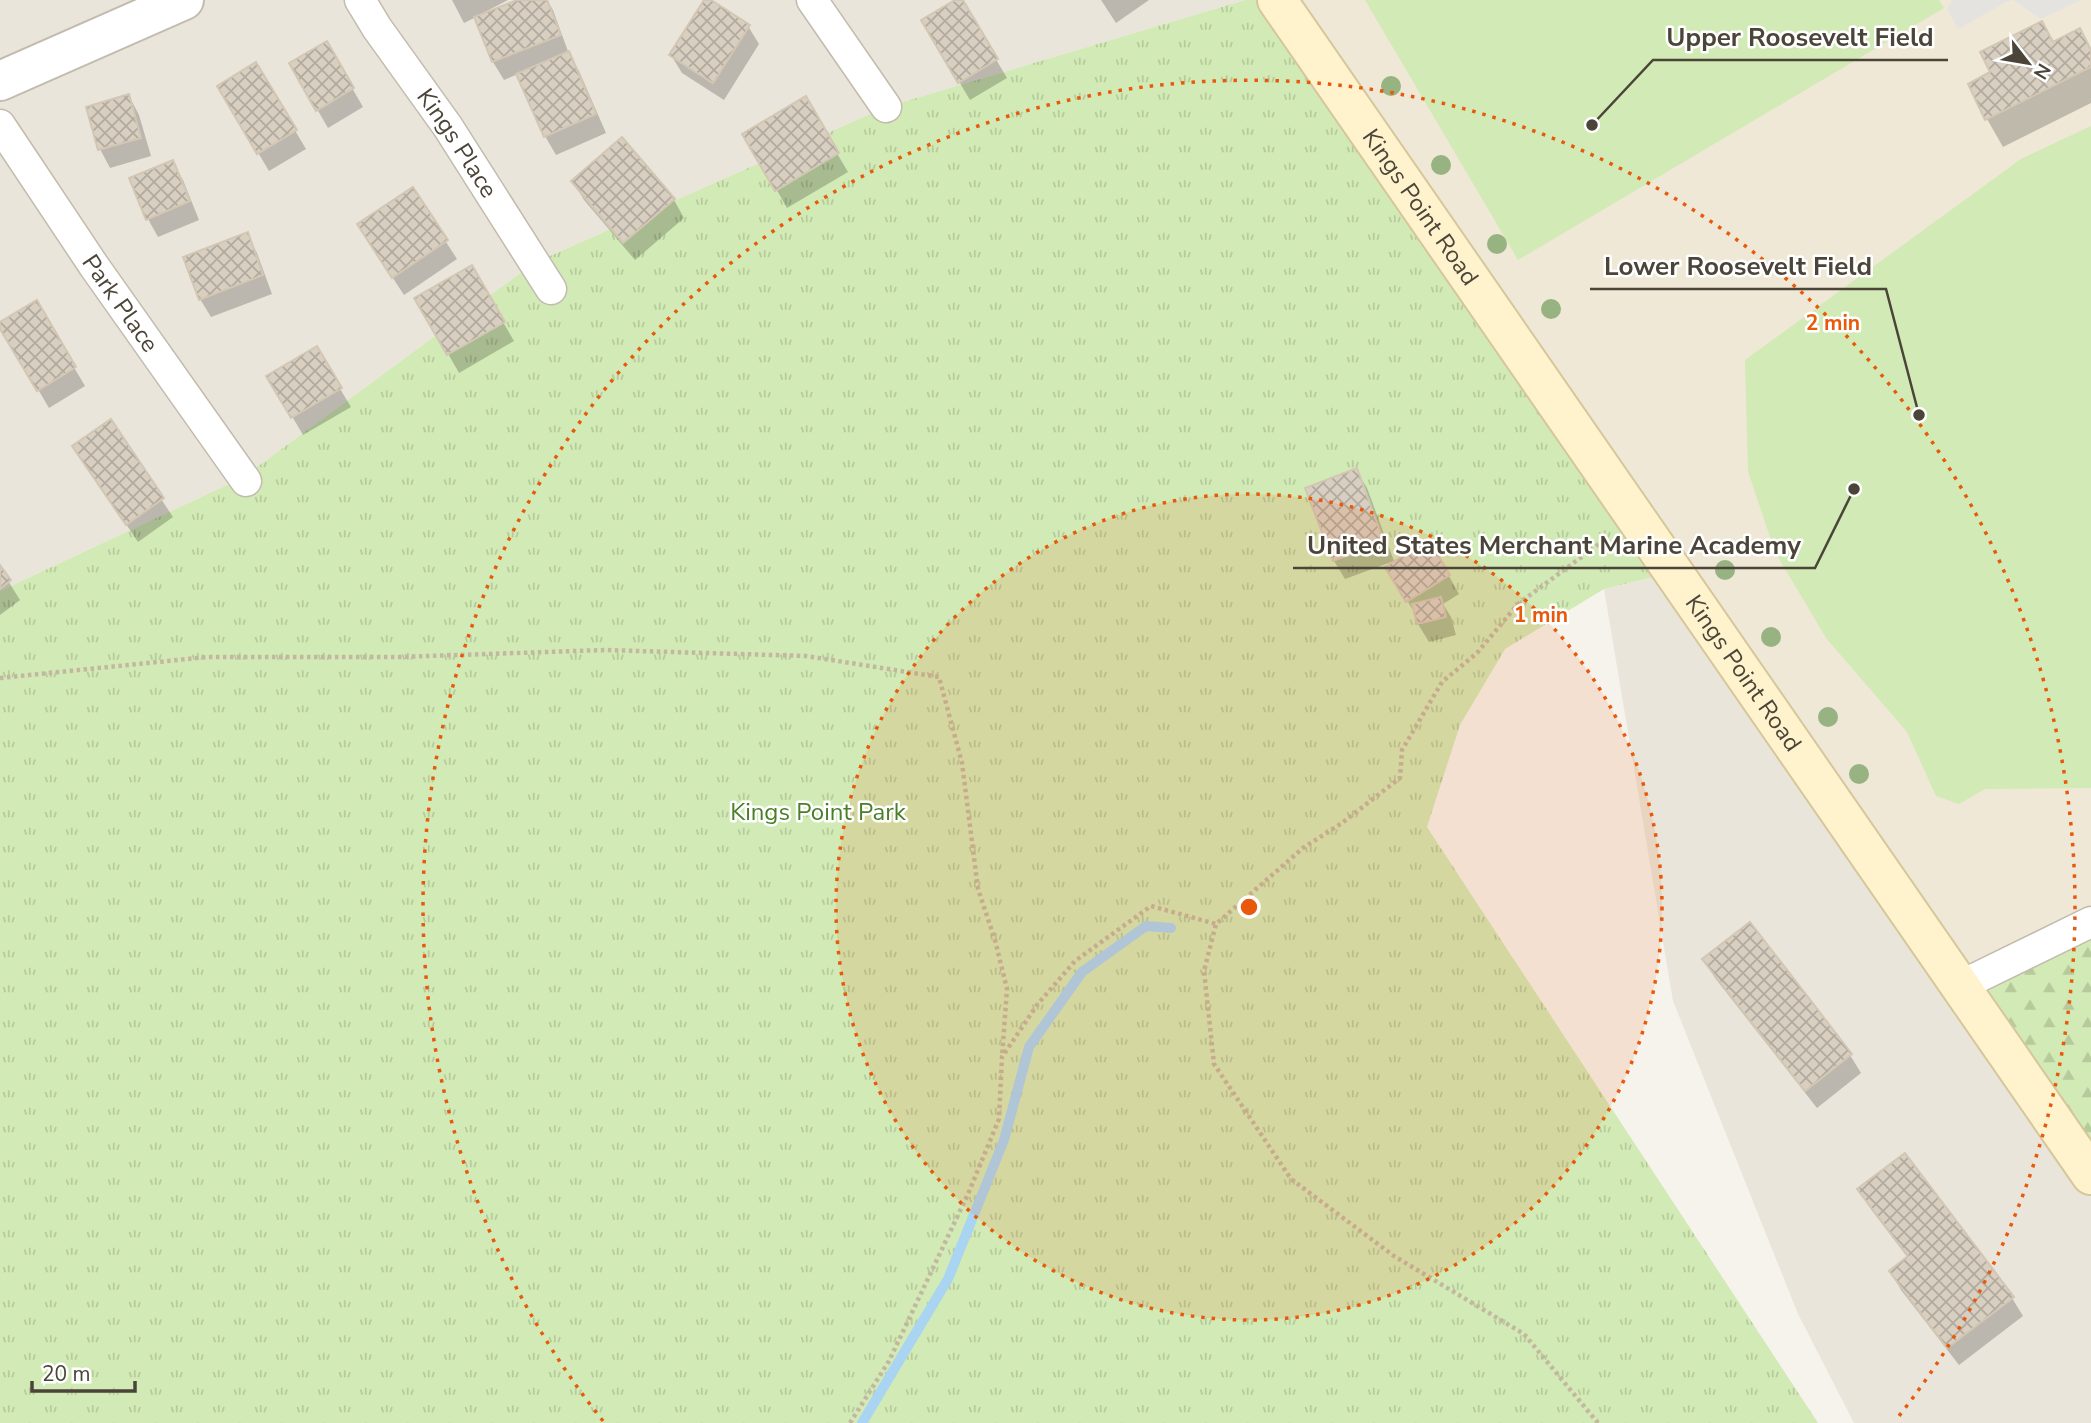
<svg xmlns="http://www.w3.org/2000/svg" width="2091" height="1423" viewBox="0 0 2091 1423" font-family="'Nunito Sans',sans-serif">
<defs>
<pattern id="forest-firs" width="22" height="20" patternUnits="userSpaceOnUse" patternTransform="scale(1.75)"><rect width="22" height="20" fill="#d2eab5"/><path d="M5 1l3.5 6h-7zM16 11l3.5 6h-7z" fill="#b6ca9c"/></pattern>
<pattern id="park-tufts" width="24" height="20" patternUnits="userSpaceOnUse" patternTransform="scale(1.75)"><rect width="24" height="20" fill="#d2eab5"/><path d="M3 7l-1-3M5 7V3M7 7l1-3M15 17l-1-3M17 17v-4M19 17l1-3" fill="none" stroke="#b6ca9c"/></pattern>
<pattern id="building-cross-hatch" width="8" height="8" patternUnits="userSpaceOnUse" patternTransform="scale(1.75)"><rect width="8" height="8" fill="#d8cfc1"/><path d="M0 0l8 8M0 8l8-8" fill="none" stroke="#b1aa9e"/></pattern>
</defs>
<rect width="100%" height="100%" fill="#f6f3ec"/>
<g fill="#eae5da">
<path d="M 0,0 L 1245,0 L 886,107 L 534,263 L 242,478 L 0,591 Z"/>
<path d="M 1674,572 L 2091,1181 L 2091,1423 L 1854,1423 L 1798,1314 L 1673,1001 L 1604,589 Z"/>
</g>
<path fill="#efe8d6" d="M 1277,0 L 2091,0 L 2091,922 L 1962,985 Z"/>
<path fill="url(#forest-firs)" d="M 2091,922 L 2091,1181 L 1962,985 Z"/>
<path fill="url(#park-tufts)" d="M 1245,0 L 1277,0 L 1674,572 L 1604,589 L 1505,649 L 1460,725 L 1427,827 L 1818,1423 L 0,1423 L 0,591 L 242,478 L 534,263 L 886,107 Z"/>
<g fill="#d2eab5">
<path d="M 1365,0 L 1939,0 L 1944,8 L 1518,260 Z"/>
<path d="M 2091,126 L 2091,788 L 1985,789 L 1959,804 L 1936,796 L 1907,732 L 1826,638 L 1775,552 L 1748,471 L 1745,360 L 2021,159 Z"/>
</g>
<g fill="#e5e3e0">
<path d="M 1952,0 L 2010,0 L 1958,29 L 1947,9 Z"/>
<path d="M 2013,0 L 2081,0 L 2041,19 Z"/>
</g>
<g fill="#0003">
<path d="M 452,0 L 508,0 L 485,12 L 486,14 L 522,0 L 547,0 L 553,10 L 569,54 L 579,71 L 606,133 L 556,155 L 545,136 L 518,74 L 504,80 L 493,62 L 476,17 L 464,23 Z"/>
<path d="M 706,0 L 748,26 L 759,44 L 724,100 L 682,73 L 671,55 Z"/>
<path d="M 959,0 L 961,0 L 1007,78 L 970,100 L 923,21 Z"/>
<path d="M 1101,0 L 1149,0 L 1116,23 Z"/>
<path d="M 326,43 L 363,107 L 328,128 L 291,64 Z"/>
<path d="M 2053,44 L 2091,50 L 2091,103 L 2003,147 L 1987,119 Z"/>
<path d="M 256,65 L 306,149 L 269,171 L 219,87 Z"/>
<path d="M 129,96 L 139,115 L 151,156 L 110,168 L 100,149 Z"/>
<path d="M 805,99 L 848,172 L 787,208 L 745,134 Z"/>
<path d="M 172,162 L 183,180 L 199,220 L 158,237 L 148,219 Z"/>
<path d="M 573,181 L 674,200 L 684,218 L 635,260 L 584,200 Z"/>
<path d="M 412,189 L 457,259 L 404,295 L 370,243 Z"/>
<path d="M 247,235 L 257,253 L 272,294 L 211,317 L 200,299 Z"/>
<path d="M 471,267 L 514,341 L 459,373 L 417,299 Z"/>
<path d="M 36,303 L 85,386 L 49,408 L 0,325 Z"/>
<path d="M 316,349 L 351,407 L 303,435 L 269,377 Z"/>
<path d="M 110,422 L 173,517 L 138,542 L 74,447 Z"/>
<path d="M 1356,470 L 1367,488 L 1394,561 L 1345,579 L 1334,561 L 1308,489 Z"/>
<path d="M 0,568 L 20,600 L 0,615 Z"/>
<path d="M 1388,568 L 1449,576 L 1459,594 L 1443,604 L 1451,617 L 1456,635 L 1429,642 L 1418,624 L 1417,617 Z"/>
<path d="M 1704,960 L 1850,1055 L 1861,1073 L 1817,1108 L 1715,978 Z"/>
<path d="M 1859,1189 L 2012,1298 L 2023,1316 L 1959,1365 L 1901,1290 L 1891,1272 L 1908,1258 L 1870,1208 Z"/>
</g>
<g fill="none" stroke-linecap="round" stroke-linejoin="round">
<path stroke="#a9d4f2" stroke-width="10" d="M 862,1423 L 948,1279 L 1004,1140 L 1029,1047 L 1082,972 L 1146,926 L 1171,928"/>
</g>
<g fill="url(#building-cross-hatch)" stroke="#d3c7b4" stroke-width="2">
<path d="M 517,0 L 547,0 L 561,35 L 492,62 L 474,17 Z"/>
<path d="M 704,0 L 711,0 L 750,25 L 713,83 L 669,55 Z"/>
<path d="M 955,0 L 963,0 L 998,59 L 958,83 L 921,20 Z"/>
<path d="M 2042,21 L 2053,42 L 2080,28 L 2091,50 L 2091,67 L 1985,120 L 1968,84 L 1990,72 L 1980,52 Z"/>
<path d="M 327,41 L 354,88 L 316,111 L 289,63 Z"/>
<path d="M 569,51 L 596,114 L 544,137 L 516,74 Z"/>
<path d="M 256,62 L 297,130 L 257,154 L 217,86 Z"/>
<path d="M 129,94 L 141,138 L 98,150 L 86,107 Z"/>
<path d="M 806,96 L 839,153 L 775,191 L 742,134 Z"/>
<path d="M 622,137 L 675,199 L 623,243 L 571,181 Z"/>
<path d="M 173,160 L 190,201 L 146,220 L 129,178 Z"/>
<path d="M 413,187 L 448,240 L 392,278 L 357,224 Z"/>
<path d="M 248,232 L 263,275 L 199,300 L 183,257 Z"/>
<path d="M 472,265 L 505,322 L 447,355 L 414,298 Z"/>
<path d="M 37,300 L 76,367 L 37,391 L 0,329 L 0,322 Z"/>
<path d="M 317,346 L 342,388 L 291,418 L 266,376 Z"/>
<path d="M 111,419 L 164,498 L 126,525 L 72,446 Z"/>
<path d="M 1357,468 L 1384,542 L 1333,561 L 1305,488 Z"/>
<path d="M 1429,540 L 1450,575 L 1406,602 L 1385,567 Z"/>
<path d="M 0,565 L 11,580 L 0,589 Z"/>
<path d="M 1441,597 L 1446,617 L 1417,624 L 1412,604 Z"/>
<path d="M 1750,922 L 1852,1054 L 1805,1091 L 1702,959 Z"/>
<path d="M 1905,1153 L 2014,1297 L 1947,1348 L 1889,1271 L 1908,1256 L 1857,1189 Z"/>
</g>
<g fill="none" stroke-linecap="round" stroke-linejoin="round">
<defs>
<g id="minor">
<path id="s1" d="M 360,0 L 377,28 L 448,127 L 551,289"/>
<path d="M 812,0 L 886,107"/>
<path id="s2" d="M 0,125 L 94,266 L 246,481"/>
<path d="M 1960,986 L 2091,922"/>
</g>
<path id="tertiary" d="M 0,81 L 184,0"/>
<g id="secondary">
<path id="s3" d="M 1277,0 L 2091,1175"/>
</g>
</defs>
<use href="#minor" stroke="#c2bbae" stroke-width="33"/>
<use href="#tertiary" stroke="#c2bbae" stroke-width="42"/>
<use href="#secondary" stroke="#d6c79b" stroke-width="42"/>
<g stroke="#c4b79f" stroke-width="4.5" stroke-dasharray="3.5 3.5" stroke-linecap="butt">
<path d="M 0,678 L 207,657 L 399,657 L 605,650 L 806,656 L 939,677 L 962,763 L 978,889 L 995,940 L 1007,989 L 1002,1057"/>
<path d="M 850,1423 L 889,1361 L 968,1194 L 999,1119 L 1002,1057 L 1037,1005 L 1075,961 L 1151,906 L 1216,924"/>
<path d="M 1598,1423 L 1524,1334 L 1394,1256 L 1291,1179 L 1214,1064 L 1204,971 L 1216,924 L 1303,848 L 1342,823 L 1400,778 L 1402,750 L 1442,682 L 1477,653 L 1518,604 L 1607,538"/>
</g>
<use href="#minor" stroke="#fff" stroke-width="30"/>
<use href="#tertiary" stroke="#fff" stroke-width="38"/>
<use href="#secondary" stroke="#fff3cd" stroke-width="38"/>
</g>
<g fill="#97b381">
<circle cx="1391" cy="86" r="10"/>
<circle cx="1441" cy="165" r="10"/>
<circle cx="1497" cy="244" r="10"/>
<circle cx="1551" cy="309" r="10"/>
<circle cx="1725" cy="570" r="10"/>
<circle cx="1771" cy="637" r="10"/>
<circle cx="1828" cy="717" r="10"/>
<circle cx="1859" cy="774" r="10"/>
</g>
<circle cx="1249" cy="907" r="413" fill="#e8590c" fill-opacity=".12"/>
<g fill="none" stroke="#e8590c" stroke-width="3.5" stroke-dasharray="3.5 7">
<circle cx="1249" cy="907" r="413"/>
<path d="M603 1421A826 826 0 1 1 1895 1421"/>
</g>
<g text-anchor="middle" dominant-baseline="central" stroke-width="5" stroke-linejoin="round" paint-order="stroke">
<g font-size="24" fill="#4b4439" stroke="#fff">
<text stroke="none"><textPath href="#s1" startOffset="173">Kings Place</textPath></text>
<text stroke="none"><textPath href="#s3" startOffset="252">Kings Point Road</textPath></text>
<text stroke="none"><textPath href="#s2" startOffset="215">Park Place</textPath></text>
<text stroke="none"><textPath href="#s3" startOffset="819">Kings Point Road</textPath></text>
</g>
<g font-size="24" fill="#4a7f2a" stroke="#fff">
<text x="818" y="812">Kings Point Park</text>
</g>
</g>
<circle cx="1249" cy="907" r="10" fill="#e8590c" stroke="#fff" stroke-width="3.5"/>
<g font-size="21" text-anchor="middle" font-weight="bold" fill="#e8590c" stroke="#fff" stroke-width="5" stroke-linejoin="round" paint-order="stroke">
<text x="1833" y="330">2 min</text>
<text x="1541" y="622">1 min</text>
</g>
<path fill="none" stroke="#4b4439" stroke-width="2.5" d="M1592 125L1653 60H1948M1919 415L1886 289H1590M1854 489L1815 568H1293"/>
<g fill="#4b4439" stroke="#fff" stroke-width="2.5">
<circle cx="1592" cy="125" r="7"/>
<circle cx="1919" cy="415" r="7"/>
<circle cx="1854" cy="489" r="7"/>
</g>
<g font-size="26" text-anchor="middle" font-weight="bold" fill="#4b4439" stroke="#fff" stroke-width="5" stroke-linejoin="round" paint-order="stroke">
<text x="1800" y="46">Upper Roosevelt Field</text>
<text x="1738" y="275">Lower Roosevelt Field</text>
<text x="1554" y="554">United States Merchant Marine Academy</text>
</g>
<g transform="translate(2028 63) rotate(121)" stroke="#ffffff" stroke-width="5" paint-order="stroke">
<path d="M0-5L12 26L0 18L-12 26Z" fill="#4b4439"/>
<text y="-10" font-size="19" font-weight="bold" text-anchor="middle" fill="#4b4439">N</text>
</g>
<path d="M32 1381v10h103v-10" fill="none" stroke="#4b4439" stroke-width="3.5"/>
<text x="42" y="1381" font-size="21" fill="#4b4439" stroke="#ffffff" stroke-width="5" paint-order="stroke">20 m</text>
</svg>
